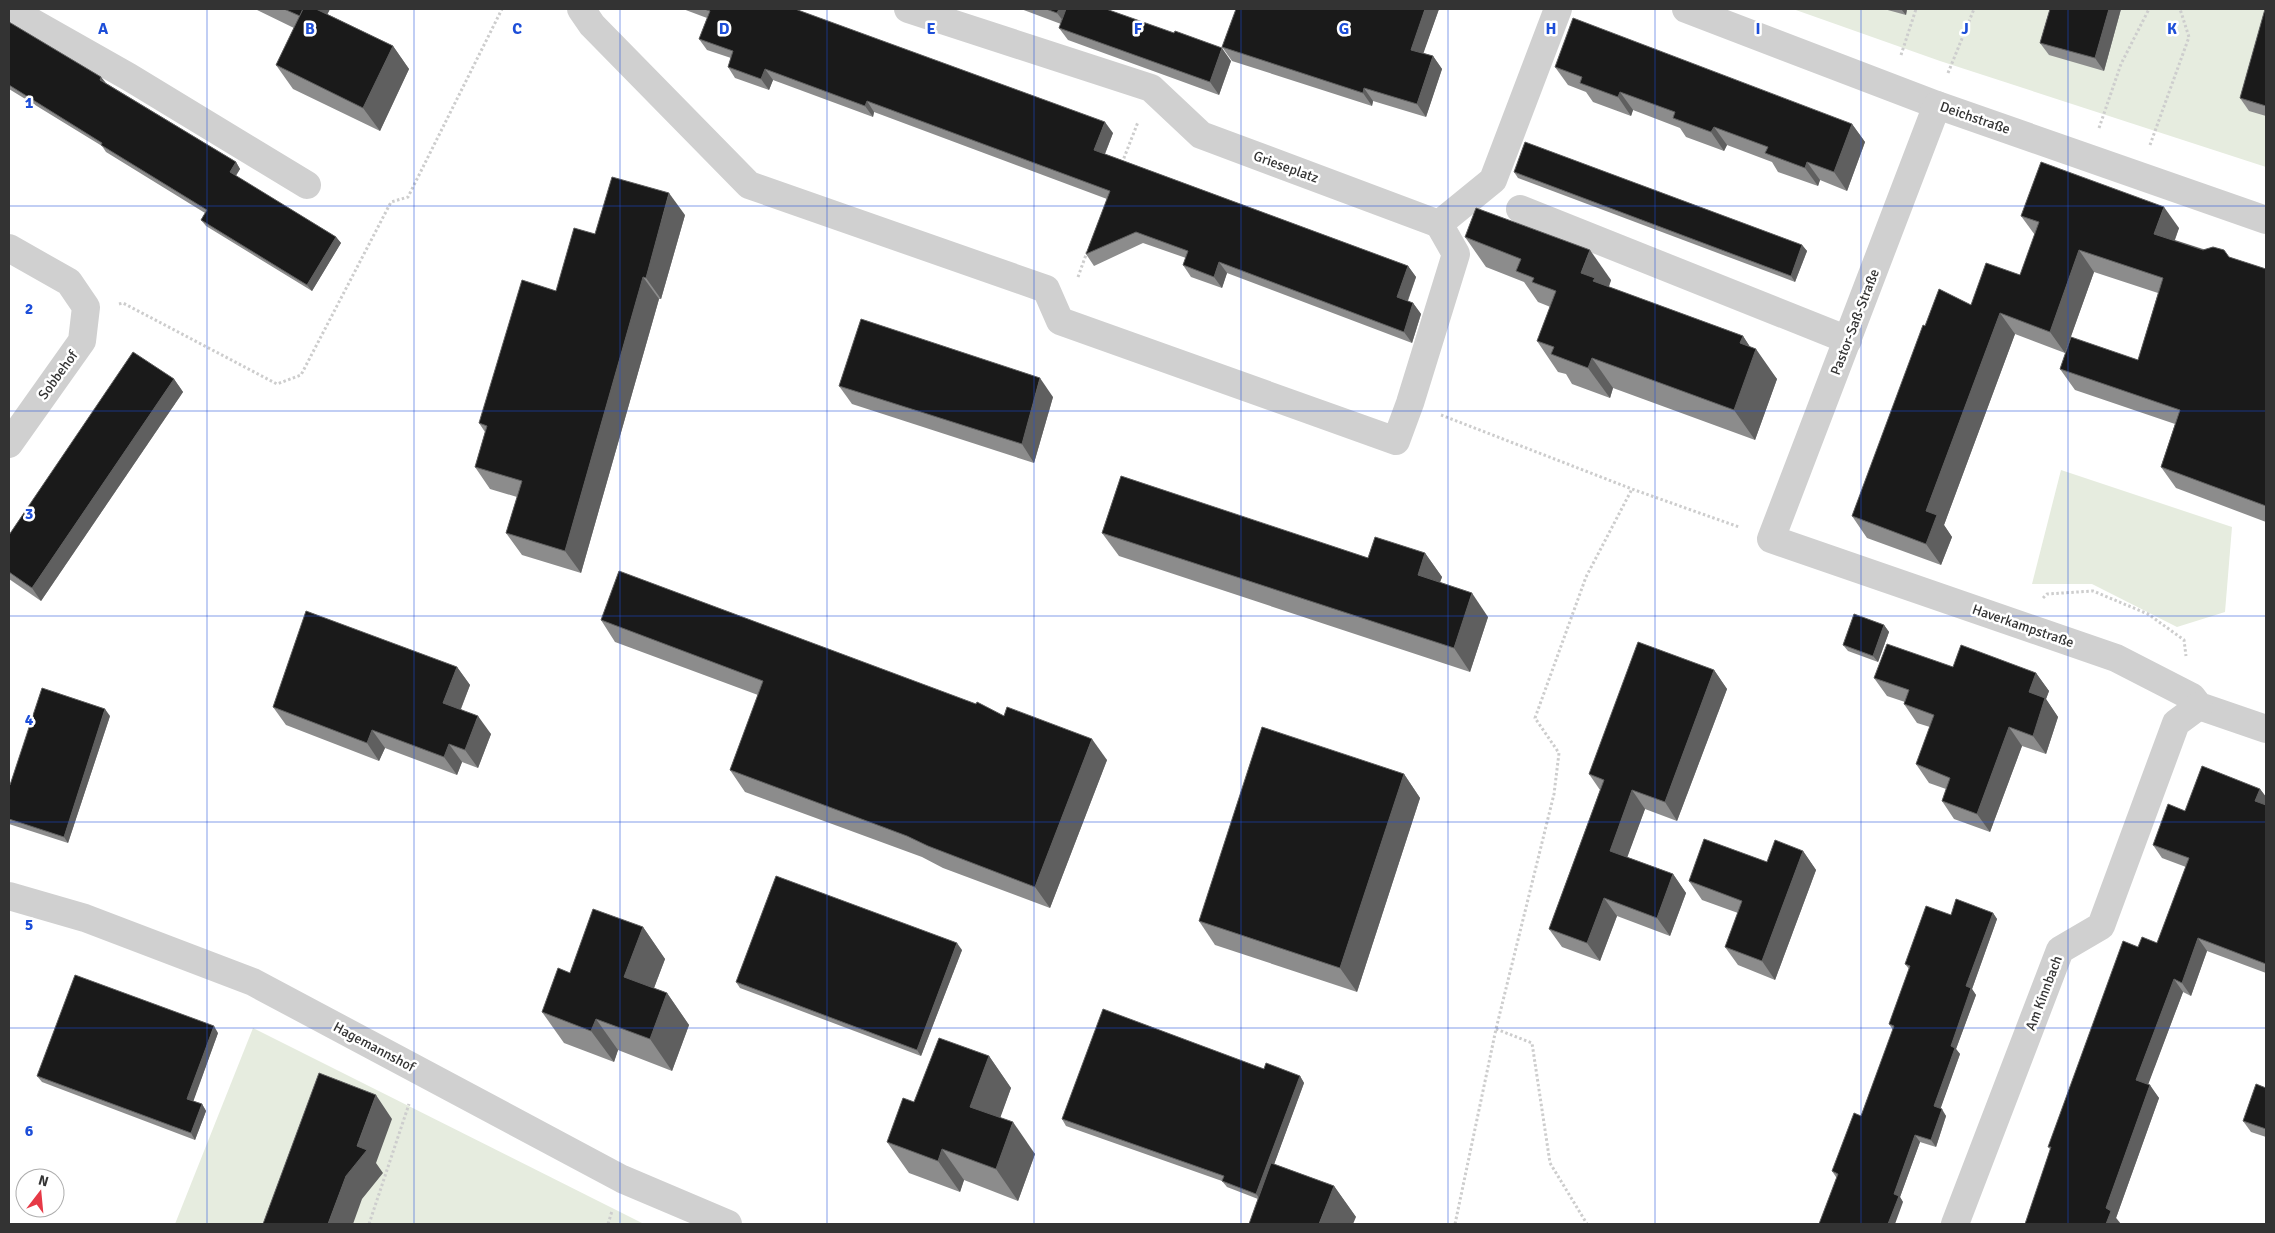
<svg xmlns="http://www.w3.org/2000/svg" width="2275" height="1233" viewBox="0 0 2275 1233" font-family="Signika,sans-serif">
<rect width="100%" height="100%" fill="#fff"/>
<g fill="#e6ecdf">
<path d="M 1793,9 L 2266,9 L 2266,167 L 1940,61 Z"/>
<path d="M 2061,470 L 2232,527 L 2225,612 L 2177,627 L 2092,584 L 2032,584 Z"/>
<path d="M 253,1028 L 644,1224 L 175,1224 Z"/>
</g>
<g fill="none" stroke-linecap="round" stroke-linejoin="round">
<g stroke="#cdcdcd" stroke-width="3" stroke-dasharray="2.5 2.5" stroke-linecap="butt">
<path d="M 1901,55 L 1916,9"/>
<path d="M 1948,73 L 1974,9"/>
<path d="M 2099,128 L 2121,64 L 2149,9"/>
<path d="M 2150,145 L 2189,37 L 2180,9"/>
<path d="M 1122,163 L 1138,122"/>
<path d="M 1078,277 L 1087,252"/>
<path d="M 119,304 L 123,303 L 277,384 L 301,375 L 391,202 L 408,197 L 502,9"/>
<path d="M 1441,415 L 1632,489 L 1739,527"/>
<path d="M 2043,598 L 2047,594 L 2093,591 L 2148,614 L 2184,640 L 2186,656"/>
<path d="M 1496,1029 L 1532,1043 L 1550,1163 L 1587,1224"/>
<path d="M 369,1224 L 409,1104"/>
<path d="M 608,1224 L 612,1211"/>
<path d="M 1455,1224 L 1496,1029 L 1554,794 L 1559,753 L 1535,718 L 1586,577 L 1632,489"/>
</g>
<g stroke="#d0d0d0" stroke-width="28">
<path d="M 9,9 L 129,77 L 307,185"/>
<path d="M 581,9 L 592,25 L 749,185 L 1046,289 L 1060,321 L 1396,441 L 1410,403 L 1456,254 L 1439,224"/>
<path d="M 908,9 L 1151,88 L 1201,135 L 1439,224 L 1493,180 L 1558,9"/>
<path d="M 1686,9 L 1937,105 L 2266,220"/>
<path d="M 1937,105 L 1771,539 L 2116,658 L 2192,697 L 2199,706 L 2266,729"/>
<path d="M 1520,209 L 1848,340"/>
<path d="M 9,248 L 69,282 L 86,307 L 82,341 L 9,444"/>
<path d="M 9,896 L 85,918 L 253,982 L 622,1179 L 728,1224"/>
<path d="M 1955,1224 L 2060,950 L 2101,926 L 2176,723 L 2199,706"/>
</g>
</g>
<g fill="#8c8c8c">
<path d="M 255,9 L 330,9 L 327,14 L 393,46 L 409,69 L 380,131 L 293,89 L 276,65 L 294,28 Z"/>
<path d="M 683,9 L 795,9 L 1113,133 L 1105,154 L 1408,266 L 1416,277 L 1408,301 L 1413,303 L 1421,314 L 1412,343 L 1227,273 L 1222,288 L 1191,277 L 1183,265 L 1186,258 L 1143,243 L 1094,266 L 1086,254 L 1107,199 L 874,112 L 873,117 L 773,80 L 769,90 L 735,78 L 728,67 L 731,58 L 707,50 L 699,39 L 707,18 Z"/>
<path d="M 1021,9 L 1106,9 L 1231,61 L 1219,95 L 1068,40 L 1059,28 L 1061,24 Z"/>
<path d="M 1439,9 L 1423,53 L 1433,56 L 1442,69 L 1426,117 L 1373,101 L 1372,106 L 1232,61 L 1222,47 Z"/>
<path d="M 1884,9 L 1907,9 L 1906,15 Z"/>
<path d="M 2050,9 L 2121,9 L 2104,71 L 2049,55 L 2040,43 Z"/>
<path d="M 2266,9 L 2266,116 L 2249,111 L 2240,98 Z"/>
<path d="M 9,22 L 106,83 L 236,162 L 240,169 L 236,176 L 336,237 L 341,243 L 312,291 L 206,226 L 201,220 L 205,213 L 106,152 L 102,146 L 9,89 Z"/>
<path d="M 1555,67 L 1852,124 L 1865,142 L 1847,191 L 1820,180 L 1818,186 L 1778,172 L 1772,162 L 1727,145 L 1724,151 L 1686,137 L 1680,128 L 1633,110 L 1631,116 L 1593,102 L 1586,92 L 1568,85 Z"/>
<path d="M 1514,172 L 1802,245 L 1807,251 L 1795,282 L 1518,178 Z"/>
<path d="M 685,215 L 661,299 L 659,299 L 581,573 L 522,555 L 506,533 L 517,497 L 490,489 L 475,467 L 485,432 L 479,423 L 556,291 L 595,234 Z"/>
<path d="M 2021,216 L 2179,228 L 2175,240 L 2266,269 L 2266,522 L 2176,488 L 2161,467 L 2175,424 L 2075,390 L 2060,369 L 2138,360 L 2158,293 L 2094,272 L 2065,353 L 2015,334 L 1944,525 L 1952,537 L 1941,565 L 1867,538 L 1852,516 L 1925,326 L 1971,305 L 2020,275 L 2035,235 Z"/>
<path d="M 1465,237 L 1611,280 L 1609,287 L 1743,336 L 1750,347 L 1777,379 L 1755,440 L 1613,388 L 1610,398 L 1572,384 L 1566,374 L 1558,372 L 1537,341 L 1550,307 L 1548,306 L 1538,302 L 1524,282 L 1486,267 Z"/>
<path d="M 174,379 L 183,392 L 41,601 L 9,579 L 9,535 Z"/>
<path d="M 839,386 L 1053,397 L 1034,463 L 852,404 Z"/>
<path d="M 1102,533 L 1368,558 L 1425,553 L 1442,577 L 1440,582 L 1488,617 L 1470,672 L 1119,556 Z"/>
<path d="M 601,620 L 1004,716 L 1107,760 L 1050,908 L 943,868 L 922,857 L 745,792 L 730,770 L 758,695 L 615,642 Z"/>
<path d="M 1884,625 L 1889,632 L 1878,662 L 1848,651 L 1843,645 Z"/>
<path d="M 457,667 L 470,685 L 461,709 L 491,734 L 478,768 L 462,762 L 457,775 L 385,748 L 379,761 L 286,725 L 273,707 Z"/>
<path d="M 1953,667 L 2036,673 L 2049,691 L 2046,699 L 2058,717 L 2046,754 L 2022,746 L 1990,832 L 1954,819 L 1942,801 L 1946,789 L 1929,783 L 1916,764 L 1930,727 L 1917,723 L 1904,704 L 1905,702 L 1887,696 L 1874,678 Z"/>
<path d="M 1714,670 L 1727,689 L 1677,821 L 1645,809 L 1627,857 L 1673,874 L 1686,893 L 1670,936 L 1617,916 L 1600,961 L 1562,947 L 1549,929 L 1600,790 L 1589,774 Z"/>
<path d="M 110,716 L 68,843 L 9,824 L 9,784 L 10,785 Z"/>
<path d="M 1404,774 L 1420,798 L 1357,992 L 1215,945 L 1199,921 Z"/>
<path d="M 2260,789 L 2266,797 L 2266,973 L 2207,951 L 2191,996 L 2183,992 L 2148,1084 L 2159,1098 L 2116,1218 L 2121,1224 L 2048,1147 L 2138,947 L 2157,943 L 2186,867 L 2162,858 L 2153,845 L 2185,811 Z"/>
<path d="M 1803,851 L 1816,870 L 1775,980 L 1738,965 L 1725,947 L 1738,913 L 1702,900 L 1689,881 L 1767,862 Z"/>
<path d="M 1993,913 L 1997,919 L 1972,989 L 1976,995 L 1956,1049 L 1960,1054 L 1940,1109 L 1946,1116 L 1936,1147 L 1920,1142 L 1900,1197 L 1903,1202 L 1836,1177 L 1832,1171 L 1861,1116 L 1893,1030 L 1889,1024 L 1909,969 L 1905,964 L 1951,915 Z"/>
<path d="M 643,927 L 665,959 L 654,988 L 667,993 L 689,1025 L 672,1071 L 618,1050 L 614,1062 L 564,1043 L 542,1012 L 570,973 Z"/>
<path d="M 962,950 L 921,1056 L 740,988 L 736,982 Z"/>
<path d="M 218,1033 L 193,1101 L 202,1104 L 206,1111 L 195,1140 L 42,1082 L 37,1076 Z"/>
<path d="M 989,1056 L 1011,1088 L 1000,1117 L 1035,1154 L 1018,1201 L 964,1180 L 960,1192 L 909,1173 L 887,1142 L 914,1102 Z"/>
<path d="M 1264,1069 L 1300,1076 L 1304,1083 L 1274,1164 L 1334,1186 L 1356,1217 L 1258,1199 L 1227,1187 L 1222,1181 L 1066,1126 L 1062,1119 Z"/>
<path d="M 2266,1088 L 2266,1137 L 2251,1132 L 2243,1121 Z"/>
</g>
<g fill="#5f5f5f">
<path d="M 305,9 L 330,9 L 316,38 Z"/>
<path d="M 1059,9 L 1073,9 L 1067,26 L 1057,13 Z"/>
<path d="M 1425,9 L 1439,9 L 1420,63 L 1411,50 Z"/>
<path d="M 1901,9 L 1907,9 L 1906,15 Z"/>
<path d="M 2109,9 L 2121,9 L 2104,71 L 2095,58 Z"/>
<path d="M 393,46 L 409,69 L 380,131 L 363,108 Z"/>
<path d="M 1222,48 L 1231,61 L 1219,95 L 1210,82 Z"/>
<path d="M 1433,56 L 1442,69 L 1426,117 L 1417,104 Z"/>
<path d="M 765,69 L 773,80 L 769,90 L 761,79 Z"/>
<path d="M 101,77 L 106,83 L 100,80 Z"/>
<path d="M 1364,88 L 1373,101 L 1372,106 L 1363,93 Z"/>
<path d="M 1620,92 L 1633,110 L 1631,116 L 1618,97 Z"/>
<path d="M 867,101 L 874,112 L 873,117 L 865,106 Z"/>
<path d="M 1105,122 L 1113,133 L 1102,161 L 1094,150 Z"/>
<path d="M 1852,124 L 1865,142 L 1847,191 L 1834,172 Z"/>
<path d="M 1714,127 L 1727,145 L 1724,151 L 1711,132 Z"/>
<path d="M 236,162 L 240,169 L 234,178 L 230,172 Z"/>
<path d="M 1807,162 L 1820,180 L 1818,186 L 1805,168 Z"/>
<path d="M 669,193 L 685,215 L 661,299 L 646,278 Z"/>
<path d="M 2164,207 L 2179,228 L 2169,255 L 2154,234 Z"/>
<path d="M 336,237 L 341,243 L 312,291 L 307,285 Z"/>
<path d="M 1802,245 L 1807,251 L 1795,282 L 1791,276 Z"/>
<path d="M 1590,250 L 1611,280 L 1606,294 L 1581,273 Z"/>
<path d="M 2079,250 L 2094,272 L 2065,353 L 2050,332 Z"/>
<path d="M 1219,262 L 1227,273 L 1222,288 L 1214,277 Z"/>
<path d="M 1408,266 L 1416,277 L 1405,308 L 1397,297 Z"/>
<path d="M 643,277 L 659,299 L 581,573 L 565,551 Z"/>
<path d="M 1413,303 L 1421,314 L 1412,343 L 1404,332 Z"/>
<path d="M 2000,313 L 2015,334 L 1944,525 L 1952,537 L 1941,565 L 1926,544 L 1926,511 Z"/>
<path d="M 1743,336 L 1754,353 L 1756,349 L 1777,379 L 1755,440 L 1734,410 L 1740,343 Z"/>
<path d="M 1592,358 L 1613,388 L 1610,398 L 1588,368 Z"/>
<path d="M 1040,378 L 1053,397 L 1034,463 L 1022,444 Z"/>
<path d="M 174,379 L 183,392 L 41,601 L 32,588 Z"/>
<path d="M 1425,553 L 1442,577 L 1434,598 L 1418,575 Z"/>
<path d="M 1472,593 L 1488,617 L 1470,672 L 1454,648 Z"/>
<path d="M 1884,625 L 1889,632 L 1878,662 L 1873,656 Z"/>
<path d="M 457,667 L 470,685 L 456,721 L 443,703 Z"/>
<path d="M 1714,670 L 1727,689 L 1677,821 L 1665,802 Z"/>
<path d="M 2036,673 L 2049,691 L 2046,699 L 2058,717 L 2046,754 L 2033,736 L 2029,692 Z"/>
<path d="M 105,709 L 110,716 L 68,843 L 64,837 Z"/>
<path d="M 478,716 L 491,734 L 478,768 L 465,750 Z"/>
<path d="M 2009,727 L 2022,746 L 1990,832 L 1977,814 Z"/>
<path d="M 372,730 L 385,748 L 379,761 L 367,743 Z"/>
<path d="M 1092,739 L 1107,760 L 1050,908 L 1035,887 Z"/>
<path d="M 449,744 L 462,762 L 457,775 L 444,757 Z"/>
<path d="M 1404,774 L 1420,798 L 1357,992 L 1340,968 Z"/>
<path d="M 2260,789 L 2266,797 L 2266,810 L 2255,801 Z"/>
<path d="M 1632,790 L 1645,809 L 1623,869 L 1610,851 Z"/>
<path d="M 1803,851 L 1816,870 L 1775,980 L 1762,961 Z"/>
<path d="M 1673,874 L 1686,893 L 1670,936 L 1657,918 Z"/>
<path d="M 1604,898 L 1617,916 L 1600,961 L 1587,943 Z"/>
<path d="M 1993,913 L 1997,919 L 1972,989 L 1976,995 L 1956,1049 L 1960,1054 L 1939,1113 L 1934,1106 L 1966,986 Z"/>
<path d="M 643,927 L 665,959 L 646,1009 L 624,977 Z"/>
<path d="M 2198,938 L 2207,951 L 2191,996 L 2182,983 Z"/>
<path d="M 957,943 L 962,950 L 921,1056 L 917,1050 Z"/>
<path d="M 2174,979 L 2183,992 L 2145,1093 L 2136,1080 Z"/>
<path d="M 667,993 L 689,1025 L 672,1071 L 650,1039 Z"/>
<path d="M 596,1019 L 618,1050 L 614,1062 L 591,1031 Z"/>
<path d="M 214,1026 L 218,1033 L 192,1105 L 187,1099 Z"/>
<path d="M 989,1056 L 1011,1088 L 993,1138 L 970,1107 Z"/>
<path d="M 1300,1076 L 1304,1083 L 1261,1200 L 1256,1194 Z"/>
<path d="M 2150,1085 L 2159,1098 L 2116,1218 L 2121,1224 L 2106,1224 L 2106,1208 Z"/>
<path d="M 376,1095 L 392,1119 L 376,1163 L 383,1173 L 362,1199 L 353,1224 L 328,1224 Z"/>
<path d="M 202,1104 L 206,1111 L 195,1140 L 191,1133 Z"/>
<path d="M 1942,1109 L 1946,1116 L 1936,1147 L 1931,1140 Z"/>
<path d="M 1013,1122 L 1035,1154 L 1018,1201 L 996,1169 Z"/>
<path d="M 1915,1135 L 1920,1142 L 1900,1197 L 1903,1202 L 1895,1224 L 1888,1224 L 1894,1194 Z"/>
<path d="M 942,1149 L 964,1180 L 960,1192 L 938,1161 Z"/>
<path d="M 1334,1186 L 1356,1217 L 1353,1224 L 1319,1224 Z"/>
</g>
<g fill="#1a1a1a" stroke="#5f5f5f">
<path d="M 284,9 L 303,9 L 300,16 Z"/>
<path d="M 303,9 L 316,9 L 393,46 L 363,108 L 276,65 Z"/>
<path d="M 704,9 L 795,9 L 1105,122 L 1094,150 L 1408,266 L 1397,297 L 1413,303 L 1404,332 L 1219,262 L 1214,277 L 1183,265 L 1188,251 L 1136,232 L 1086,254 L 1110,191 L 867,101 L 865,106 L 765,69 L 761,79 L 728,67 L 733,51 L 699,39 L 710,11 Z"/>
<path d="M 1046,9 L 1059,9 L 1057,13 Z"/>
<path d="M 1066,9 L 1106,9 L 1174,33 L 1175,31 L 1222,48 L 1210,82 L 1059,28 Z"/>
<path d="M 1236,9 L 1425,9 L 1411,50 L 1433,56 L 1417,104 L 1364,88 L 1363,93 L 1222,47 Z"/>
<path d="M 2050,9 L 2109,9 L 2095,58 L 2040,43 Z"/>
<path d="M 2265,9 L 2266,9 L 2266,106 L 2240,98 Z"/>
<path d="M 1573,18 L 1852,124 L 1834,172 L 1807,162 L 1805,168 L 1765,153 L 1768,147 L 1714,127 L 1711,132 L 1673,118 L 1675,112 L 1620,92 L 1618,97 L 1580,83 L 1582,77 L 1555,67 Z"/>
<path d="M 9,22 L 101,77 L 100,80 L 236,162 L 230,172 L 336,237 L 307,285 L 201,220 L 207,210 L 101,145 L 102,143 L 9,85 Z"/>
<path d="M 1525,142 L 1802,245 L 1791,276 L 1514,172 Z"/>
<path d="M 2041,162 L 2164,207 L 2154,234 L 2203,250 L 2213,247 L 2224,250 L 2229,257 L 2266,269 L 2266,506 L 2161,467 L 2180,410 L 2060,369 L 2071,337 L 2138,360 L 2163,278 L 2079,250 L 2050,332 L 2000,313 L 1926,511 L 1937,515 L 1926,544 L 1852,516 L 1923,325 L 1925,326 L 1939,289 L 1971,305 L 1986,263 L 2020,275 L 2039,222 L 2021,216 Z"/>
<path d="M 612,177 L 669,193 L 646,278 L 643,277 L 565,551 L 506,533 L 522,481 L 475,467 L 487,426 L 479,423 L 522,280 L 556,291 L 574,228 L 595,234 Z"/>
<path d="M 1476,208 L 1590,250 L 1581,273 L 1595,278 L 1593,281 L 1743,336 L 1740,343 L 1756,349 L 1734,410 L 1592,358 L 1588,368 L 1551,354 L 1554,347 L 1537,341 L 1556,291 L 1532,282 L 1534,278 L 1516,271 L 1521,259 L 1465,237 Z"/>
<path d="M 861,319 L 1040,378 L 1022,444 L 839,386 Z"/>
<path d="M 133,352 L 174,379 L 32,588 L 9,572 L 9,535 Z"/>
<path d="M 1121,476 L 1368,558 L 1375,537 L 1425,553 L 1418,575 L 1472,593 L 1454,648 L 1102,533 Z"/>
<path d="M 619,571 L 976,704 L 977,702 L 1004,716 L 1007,707 L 1092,739 L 1035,887 L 928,846 L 907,836 L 730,770 L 763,681 L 601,620 Z"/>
<path d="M 306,611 L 457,667 L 443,703 L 478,716 L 465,750 L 449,744 L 444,757 L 372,730 L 367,743 L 273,707 Z"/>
<path d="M 1854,614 L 1884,625 L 1873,656 L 1843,645 Z"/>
<path d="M 1638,642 L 1714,670 L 1665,802 L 1632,790 L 1610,851 L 1673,874 L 1657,918 L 1604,898 L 1587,943 L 1549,929 L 1604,780 L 1589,774 Z"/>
<path d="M 1887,644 L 1953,667 L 1961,645 L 2036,673 L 2029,692 L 2045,698 L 2033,736 L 2009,727 L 1977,814 L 1942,801 L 1950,778 L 1916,764 L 1934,715 L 1904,704 L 1909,690 L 1874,678 Z"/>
<path d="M 42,688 L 105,709 L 64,837 L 9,819 L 9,784 L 10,785 Z"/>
<path d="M 1262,727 L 1404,774 L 1340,968 L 1199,921 Z"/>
<path d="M 2202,766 L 2260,789 L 2255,801 L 2266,805 L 2266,964 L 2198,938 L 2182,983 L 2174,979 L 2136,1080 L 2150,1085 L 2106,1208 L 2111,1211 L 2106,1224 L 2025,1224 L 2051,1147 L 2048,1147 L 2123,941 L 2138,947 L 2142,937 L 2157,943 L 2189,858 L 2153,845 L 2168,804 L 2185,811 Z"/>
<path d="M 1704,839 L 1767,862 L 1775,840 L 1803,851 L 1762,961 L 1725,947 L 1742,901 L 1689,881 Z"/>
<path d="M 776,876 L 957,943 L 917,1050 L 736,982 Z"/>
<path d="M 1956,899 L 1993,913 L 1966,986 L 1971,988 L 1951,1046 L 1955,1048 L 1934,1106 L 1942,1109 L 1931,1140 L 1915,1135 L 1894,1194 L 1899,1196 L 1888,1224 L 1819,1224 L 1838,1174 L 1832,1171 L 1854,1113 L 1861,1116 L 1894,1026 L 1889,1024 L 1910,966 L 1905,964 L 1926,906 L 1951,915 Z"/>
<path d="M 593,909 L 643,927 L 624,977 L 667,993 L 650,1039 L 596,1019 L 591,1031 L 542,1012 L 558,968 L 570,973 Z"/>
<path d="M 75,975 L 214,1026 L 187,1099 L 202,1104 L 191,1133 L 37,1076 Z"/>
<path d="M 1103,1009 L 1264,1069 L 1266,1063 L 1300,1076 L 1256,1194 L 1222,1181 L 1224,1176 L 1062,1119 Z"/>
<path d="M 939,1038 L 989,1056 L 970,1107 L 1013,1122 L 996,1169 L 942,1149 L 938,1161 L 887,1142 L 903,1098 L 914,1102 Z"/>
<path d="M 319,1073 L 376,1095 L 357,1146 L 367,1150 L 346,1176 L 328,1224 L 263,1224 Z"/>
<path d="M 2256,1084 L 2266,1088 L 2266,1129 L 2243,1121 Z"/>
<path d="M 1271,1163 L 1334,1186 L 1319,1224 L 1249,1224 Z"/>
</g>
<path fill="none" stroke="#1d4ed8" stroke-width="1" stroke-opacity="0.55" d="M 207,9 L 207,1224M 414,9 L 414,1224M 620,9 L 620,1224M 827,9 L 827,1224M 1034,9 L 1034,1224M 1241,9 L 1241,1224M 1448,9 L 1448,1224M 1655,9 L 1655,1224M 1861,9 L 1861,1224M 2068,9 L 2068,1224M 9,206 L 2266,206M 9,411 L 2266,411M 9,616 L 2266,616M 9,822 L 2266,822M 9,1028 L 2266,1028"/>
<g text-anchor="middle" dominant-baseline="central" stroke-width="5" stroke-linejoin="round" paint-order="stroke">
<g font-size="14" fill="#333" stroke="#fff">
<text transform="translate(1975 118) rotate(19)">Deichstraße</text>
<text transform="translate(1286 167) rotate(20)">Grieseplatz</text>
<text transform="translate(1855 322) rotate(-69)">Pastor-Saß-Straße</text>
<text transform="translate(58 375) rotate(-54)">Sobbehof</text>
<text transform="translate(2023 626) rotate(19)">Haverkampstraße</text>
<text transform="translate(2044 993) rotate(-69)">Am Kinnbach</text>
<text transform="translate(374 1047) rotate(28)">Hagemannshof</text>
</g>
</g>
<g font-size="16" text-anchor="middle" font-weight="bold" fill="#1d4ed8" stroke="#fff" stroke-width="5" stroke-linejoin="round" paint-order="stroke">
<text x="103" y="34">A</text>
<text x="310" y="34">B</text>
<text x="517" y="34">C</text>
<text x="724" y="34">D</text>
<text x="931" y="34">E</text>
<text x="1138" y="34">F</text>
<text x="1344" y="34">G</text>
<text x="1551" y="34">H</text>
<text x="1758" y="34">I</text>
<text x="1965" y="34">J</text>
<text x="2172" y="34">K</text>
<text x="29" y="108">1</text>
<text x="29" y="314">2</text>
<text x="29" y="519">3</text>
<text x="29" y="725">4</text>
<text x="29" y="930">5</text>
<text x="29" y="1136">6</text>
</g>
<rect width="2275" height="1233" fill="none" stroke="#333333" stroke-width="20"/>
<g transform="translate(40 1193) rotate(16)"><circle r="24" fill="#ffffff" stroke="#adadad"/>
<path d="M0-4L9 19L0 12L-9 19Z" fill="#e63946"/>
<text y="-8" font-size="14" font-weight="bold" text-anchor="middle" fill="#333333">N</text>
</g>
</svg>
